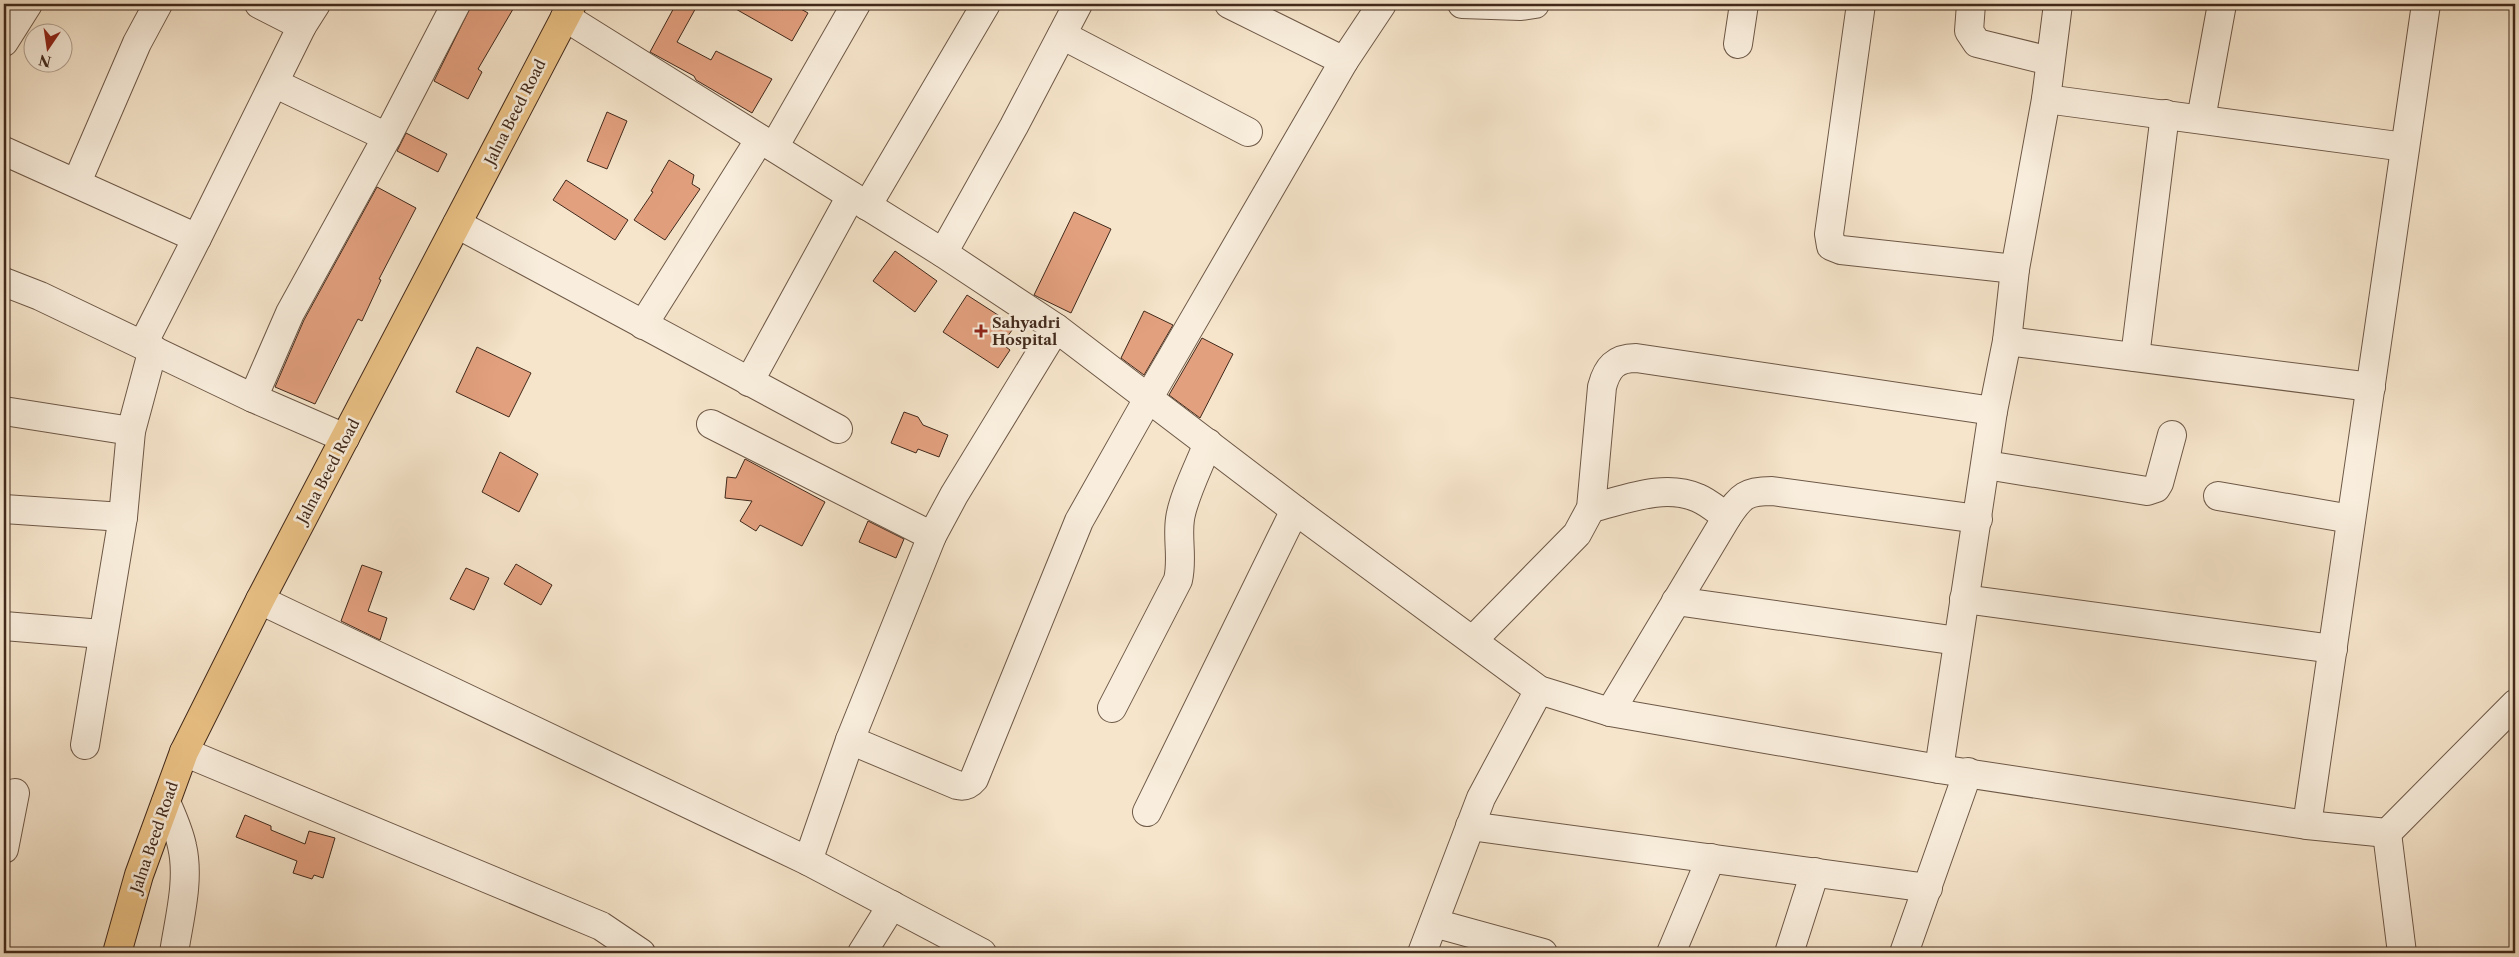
<svg xmlns="http://www.w3.org/2000/svg" width="2519" height="957" viewBox="0 0 2519 957" font-family="'Libre Caslon Text',serif">
<rect width="100%" height="100%" fill="#f6e5cb"/>
<filter id="stains"><feTurbulence type="fractalNoise" baseFrequency=".004" numOctaves="4"/><feColorMatrix values="0 0 0 0 .2 0 0 0 0 .09 0 0 0 0 .02 0 0 0 .5 -.17"/></filter>
<radialGradient id="worn" r=".72"><stop offset=".6" stop-color="#630" stop-opacity="0"/><stop offset="1" stop-color="#630" stop-opacity=".3"/></radialGradient>
<g fill="#e3a07f" stroke="#41291b">
<path d="M 472,4 L 516,4 L 478,69 L 482,72 L 468,99 L 434,81 Z"/>
<path d="M 676,4 L 698,4 L 677,42 L 711,60 L 716,51 L 772,79 L 752,113 L 696,80 L 694,76 L 650,52 Z"/>
<path d="M 727,4 L 773,4 L 783,10 L 787,4 L 792,4 L 808,13 L 792,41 Z"/>
<path d="M 607,112 L 627,121 L 607,169 L 587,161 Z"/>
<path d="M 406,133 L 447,154 L 438,172 L 397,151 Z"/>
<path d="M 669,160 L 694,175 L 692,184 L 700,189 L 665,240 L 634,220 L 653,192 L 651,191 Z"/>
<path d="M 566,180 L 628,220 L 615,240 L 553,200 Z"/>
<path d="M 377,187 L 416,208 L 379,279 L 381,280 L 362,321 L 358,319 L 315,404 L 275,387 L 304,320 Z"/>
<path d="M 1074,212 L 1111,229 L 1071,313 L 1034,295 Z"/>
<path d="M 895,251 L 937,281 L 915,312 L 873,281 Z"/>
<path d="M 967,295 L 1015,326 L 1002,344 L 1010,350 L 998,368 L 943,332 Z"/>
<path d="M 1144,311 L 1173,325 L 1144,375 L 1121,358 Z"/>
<path d="M 1202,338 L 1233,354 L 1200,418 L 1169,395 Z"/>
<path d="M 477,347 L 531,373 L 509,417 L 456,392 Z"/>
<path d="M 904,412 L 918,417 L 923,425 L 948,435 L 939,457 L 918,449 L 916,453 L 891,443 Z"/>
<path d="M 500,452 L 538,474 L 519,512 L 482,492 Z"/>
<path d="M 745,459 L 825,502 L 802,546 L 760,525 L 756,531 L 740,521 L 752,501 L 725,498 L 727,477 L 736,478 Z"/>
<path d="M 868,521 L 904,539 L 896,558 L 859,542 Z"/>
<path d="M 516,564 L 552,585 L 541,605 L 504,584 Z"/>
<path d="M 362,565 L 382,572 L 368,611 L 387,618 L 380,640 L 341,621 Z"/>
<path d="M 466,568 L 489,578 L 474,610 L 450,599 Z"/>
<path d="M 245,815 L 271,826 L 271,830 L 305,844 L 309,831 L 335,838 L 323,878 L 314,875 L 312,879 L 293,873 L 297,861 L 236,837 Z"/>
</g>
<g fill="none" stroke-linecap="round" stroke-linejoin="round">
<defs>
<g id="minor">
<path d="M 259,4 L 302,26"/>
<path d="M 1462,4 L 1521,6 L 1535,4"/>
<path d="M 1861,4 L 1829,234 L 1831,246 L 1841,250 L 2015,269"/>
<path d="M 1971,4 L 1969,31 L 1977,43 L 2050,61"/>
<path d="M 565,17 L 943,253 L 1056,328 L 1295,510 L 1539,690 L 1610,712 L 1939,769 L 2307,825 L 2387,833 L 2515,704"/>
<path d="M 1062,35 L 1248,132"/>
<path d="M 4,42 L 28,4"/>
<path d="M 1738,44 L 1744,4"/>
<path d="M 1344,61 L 1382,4"/>
<path d="M 274,83 L 387,137"/>
<path d="M 2046,99 L 2405,147"/>
<path d="M 2201,119 L 2222,4"/>
<path d="M 774,147 L 856,4"/>
<path d="M 4,151 L 197,238 L 302,26 L 316,4"/>
<path d="M 77,182 L 137,43 L 158,4"/>
<path d="M 867,206 L 986,4"/>
<path d="M 457,224 L 838,429"/>
<path d="M 943,253 L 1014,126 L 1078,4"/>
<path d="M 4,282 L 40,296 L 253,398 L 345,438"/>
<path d="M 643,325 L 760,139"/>
<path d="M 2007,341 L 2371,387"/>
<path d="M 143,344 L 197,238"/>
<path d="M 2135,357 L 2165,114"/>
<path d="M 749,382 L 851,196"/>
<path d="M 253,398 L 290,313 L 387,137 L 456,4"/>
<path d="M 4,411 L 131,431"/>
<path d="M 711,424 L 932,536"/>
<path d="M 1986,465 L 2147,491 L 2156,488 L 2159,483 L 2172,435"/>
<path d="M 2218,496 L 2351,519"/>
<path d="M 1591,508 C 1625,500 1664,483 1698,498 C 1708,502 1718,511 1727,517"/>
<path d="M 4,509 L 123,517"/>
<path d="M 1964,599 L 2333,649"/>
<path d="M 260,600 L 808,861 L 982,953"/>
<path d="M 1676,601 L 1958,641"/>
<path d="M 4,626 L 102,634"/>
<path d="M 1473,640 L 1577,534 L 1591,508 L 1602,387 C 1607,368 1615,358 1636,358 L 1993,411"/>
<path d="M 1112,708 L 1178,580 C 1183,559 1177,539 1180,519 C 1183,497 1200,464 1208,443"/>
<path d="M 1610,712 L 1727,517 C 1741,496 1746,491 1772,491 L 1978,519"/>
<path d="M 850,740 L 957,785 C 965,787 969,785 974,779 L 1079,521 L 1149,397 L 1344,61 L 1229,4"/>
<path d="M 85,745 L 123,517 L 131,431 L 153,349"/>
<path d="M 184,752 L 601,926 L 641,953"/>
<path d="M 1939,769 L 1993,411 L 2007,341 L 2015,269 L 2046,99 L 2058,4"/>
<path d="M 166,802 C 172,816 179,831 182,846 C 190,880 179,919 174,953"/>
<path d="M 1147,812 L 1295,510"/>
<path d="M 2307,825 L 2426,4"/>
<path d="M 1470,826 L 1928,888"/>
<path d="M 2387,833 L 2402,953"/>
<path d="M 4,849 L 15,793"/>
<path d="M 808,861 L 850,740 L 932,536 L 954,495 L 1056,328"/>
<path d="M 1434,923 L 1543,953"/>
<path d="M 862,953 L 892,905"/>
<path d="M 1422,953 L 1481,798 L 1539,690"/>
<path d="M 1671,953 L 1711,858"/>
<path d="M 1789,953 L 1815,872"/>
<path d="M 1904,953 L 1968,772"/>
</g>
<path id="major" d="M 117,953 L 139,875 L 184,752 L 260,600 L 572,4"/>
</defs>
<use href="#minor" stroke="#6e5847" stroke-width="30"/>
<use href="#major" stroke="#41291b" stroke-width="30"/>
<use href="#minor" stroke="#f9eedd" stroke-width="28"/>
<use href="#major" stroke="#ebc286" stroke-width="28"/>
</g>
<path fill="#8f2418" stroke="#f9eedd" stroke-width="2" d="M978.5 323.5h5v5h5v5h-5v5h-5v-5h-5v-5h5z"/>
<g text-anchor="middle" dominant-baseline="central" stroke-width="5" stroke-linejoin="round" paint-order="stroke">
<g font-size="15" fill="#41291b" stroke="#f9eedd">
<text transform="translate(515 112) rotate(-63)">Jalna Beed Road</text>
<text transform="translate(328 471) rotate(-62)">Jalna Beed Road</text>
<text transform="translate(154 837) rotate(-71)">Jalna Beed Road</text>
</g>
<g font-size="15" font-weight="bold" fill="#41291b" stroke="#f9eedd" text-anchor="start">
<text x="992" y="322">Sahyadri<tspan x="992" dy="17">Hospital</tspan></text>
</g>
</g>
<rect width="2519" height="957" fill="none" stroke="#f6e5cb" stroke-width="20"/>
<rect x="5" y="5" width="2509" height="947" fill="none" stroke="#41291b" stroke-width="2.5"/>
<rect x="10" y="10" width="2499" height="937" fill="none" stroke="#41291b"/>
<g transform="translate(48 48) rotate(193)"><circle r="24" fill="#f9eedd" stroke="#af9f8f"/>
<path d="M0-4L9 19L0 12L-9 19Z" fill="#8f2418"/>
<text y="-8" font-size="14" font-weight="bold" text-anchor="middle" fill="#41291b">N</text>
</g>
<rect width="100%" height="100%" filter="url(#stains)"/>
<rect width="100%" height="100%" fill="url(#worn)"/>
</svg>
